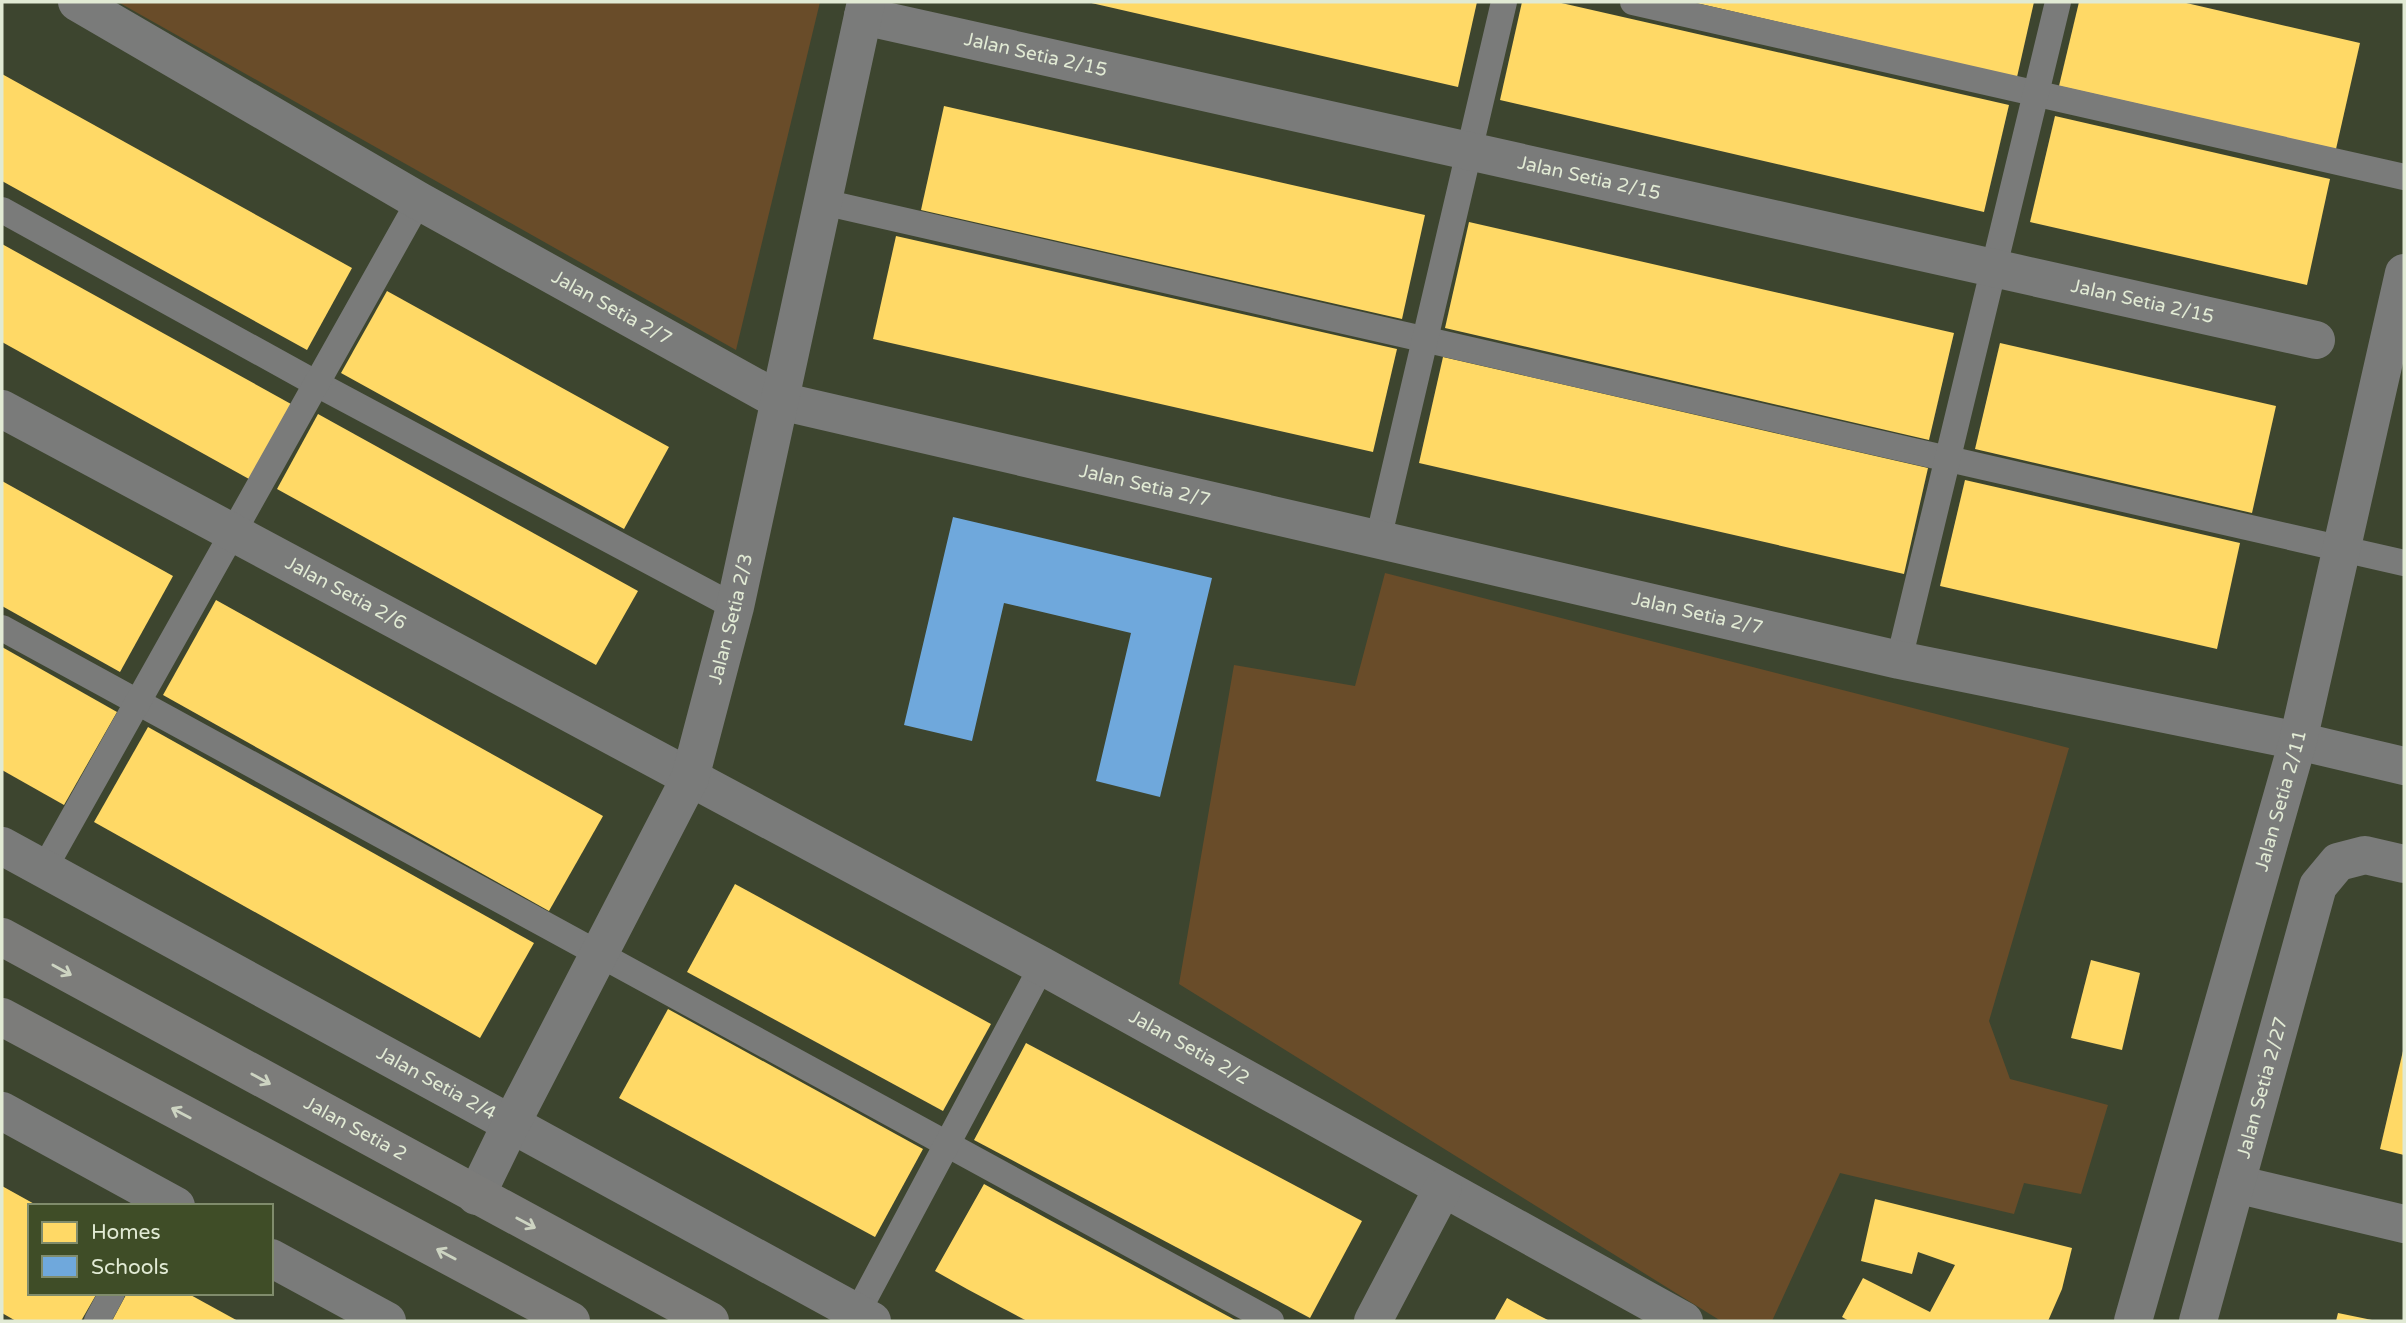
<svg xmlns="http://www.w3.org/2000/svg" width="2406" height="1323" viewBox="0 0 2406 1323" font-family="'Varela Round',sans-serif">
<rect width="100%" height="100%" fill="#3d452f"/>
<g fill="#694c29">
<path d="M 118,2 L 820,2 L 736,350 Z"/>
<path d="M 1385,573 L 2069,748 L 1989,1021 L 2010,1079 L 2108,1105 L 2081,1194 L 2024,1183 L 2014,1214 L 1840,1173 L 1772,1321 L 1721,1321 L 1179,984 L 1234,665 L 1355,686 Z"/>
</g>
<g fill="#ffd966">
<path d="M 1087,2 L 1477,2 L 1458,87 Z"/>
<path d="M 1522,2 L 1557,2 L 2009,105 L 1984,212 L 1500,100 Z"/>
<path d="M 1692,2 L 2034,2 L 2017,77 Z"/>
<path d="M 2079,2 L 2182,2 L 2360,43 L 2336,149 L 2059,86 Z"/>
<path d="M 2,74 L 352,268 L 307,350 L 2,181 Z"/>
<path d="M 944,106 L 1425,215 L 1402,319 L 921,210 Z"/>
<path d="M 2055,116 L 2330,179 L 2307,285 L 2030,222 Z"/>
<path d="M 1469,222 L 1954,333 L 1929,440 L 1445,328 Z"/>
<path d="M 896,236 L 1397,349 L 1373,452 L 873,339 Z"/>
<path d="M 2,244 L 291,404 L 249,479 L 2,342 Z"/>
<path d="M 387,291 L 669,447 L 624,529 L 341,373 Z"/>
<path d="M 2000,343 L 2276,406 L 2252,513 L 1975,449 Z"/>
<path d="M 1443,357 L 1928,468 L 1904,574 L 1419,463 Z"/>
<path d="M 318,414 L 638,591 L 596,665 L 277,489 Z"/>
<path d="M 1965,480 L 2240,543 L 2217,649 L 1940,586 Z"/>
<path d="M 2,481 L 173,576 L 120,672 L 2,606 Z"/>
<path d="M 216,600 L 603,816 L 549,911 L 163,695 Z"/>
<path d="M 2,647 L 117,712 L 64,805 L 2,770 Z"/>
<path d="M 148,727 L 534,943 L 480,1038 L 94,822 Z"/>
<path d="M 735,884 L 991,1024 L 943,1111 L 687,972 Z"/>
<path d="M 2091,960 L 2140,973 L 2122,1050 L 2071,1038 Z"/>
<path d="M 668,1009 L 923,1149 L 875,1237 L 619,1098 Z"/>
<path d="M 1026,1043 L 1362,1221 L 1310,1318 L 974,1140 Z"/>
<path d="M 2403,1051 L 2404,1051 L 2404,1155 L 2380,1149 Z"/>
<path d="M 984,1184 L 1046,1218 L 1237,1321 L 1027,1321 L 967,1289 L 935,1271 Z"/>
<path d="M 2,1186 L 38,1206 L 30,1206 L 30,1293 L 97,1293 L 81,1321 L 16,1321 L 2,1313 Z"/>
<path d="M 1875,1199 L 2072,1248 L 2062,1289 L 2048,1321 L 1849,1321 L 1842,1317 L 1863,1278 L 1930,1312 L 1955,1265 L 1918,1252 L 1912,1274 L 1861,1261 Z"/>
<path d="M 127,1293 L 187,1293 L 238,1321 L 112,1321 Z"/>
<path d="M 1507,1298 L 1538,1315 L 1550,1321 L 1494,1321 Z"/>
<path d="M 2338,1313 L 2372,1320 L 2372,1321 L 2336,1321 Z"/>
</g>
<path fill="#6fa8dc" d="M 953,517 L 1212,578 L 1160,797 L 1096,781 L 1131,633 L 1004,603 L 972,741 L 904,725 Z"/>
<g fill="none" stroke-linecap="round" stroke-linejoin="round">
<g stroke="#7a7b7a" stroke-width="26">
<path d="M 1633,2 L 2404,177"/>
<path d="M 823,202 L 2404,563"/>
<path d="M 2,210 L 317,384 L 735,607"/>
<path d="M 1378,540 L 1504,2"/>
<path d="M 2,628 L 1271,1321"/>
<path d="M 1899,660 L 2058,2"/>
<path d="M 44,869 L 419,201"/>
<path d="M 857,1313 L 1042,966"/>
<path d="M 97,1321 L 112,1293"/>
</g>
<g stroke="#7a7b7a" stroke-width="38">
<path id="s1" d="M 77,2 L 419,201 L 780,401 L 1899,660 L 2298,741 L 2404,766"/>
<path id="s2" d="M 863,16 L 2316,340"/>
<path id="s3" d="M 2,409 L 1042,966 L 1684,1321"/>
<path id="s4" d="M 2,846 L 872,1321"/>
<path d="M 2,1111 L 176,1206"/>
<path d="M 2236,1184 L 2404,1224"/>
<path id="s5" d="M 476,1196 L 511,1124 L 690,778 L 735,607 L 866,2"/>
<path d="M 271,1258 L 387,1321"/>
<path d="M 1373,1321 L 1443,1188"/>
<path id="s6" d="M 2133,1321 L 2298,741 L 2404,273"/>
<path id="s7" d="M 2198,1321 L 2318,886 L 2338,862 L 2365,855 L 2404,864"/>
</g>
<g stroke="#7c7c7a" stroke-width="38">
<path id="s8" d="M 2,937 L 710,1321"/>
<path d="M 2,1017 L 571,1321"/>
</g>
</g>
<defs><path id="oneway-shaft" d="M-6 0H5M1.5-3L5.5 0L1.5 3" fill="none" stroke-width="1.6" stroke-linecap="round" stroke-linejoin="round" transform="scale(1.75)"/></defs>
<g stroke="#cdd4c2">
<use href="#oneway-shaft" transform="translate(62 970) rotate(29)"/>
<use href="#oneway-shaft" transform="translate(261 1079) rotate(29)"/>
<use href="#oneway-shaft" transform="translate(181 1113) rotate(-152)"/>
<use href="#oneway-shaft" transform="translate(526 1223) rotate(28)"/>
<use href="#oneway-shaft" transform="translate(446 1254) rotate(-152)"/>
</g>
<g text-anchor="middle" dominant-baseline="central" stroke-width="7" stroke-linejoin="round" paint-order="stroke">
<g font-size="19" fill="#e1ead4" stroke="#3f4d27">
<text stroke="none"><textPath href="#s2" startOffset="177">Jalan Setia 2/15</textPath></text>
<text stroke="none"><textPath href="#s2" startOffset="744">Jalan Setia 2/15</textPath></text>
<text stroke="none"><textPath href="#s2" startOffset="1311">Jalan Setia 2/15</textPath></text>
<text stroke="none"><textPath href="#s1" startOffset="616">Jalan Setia 2/7</textPath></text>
<text stroke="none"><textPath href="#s1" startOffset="1183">Jalan Setia 2/7</textPath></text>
<text stroke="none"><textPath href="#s3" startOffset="390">Jalan Setia 2/6</textPath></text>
<text stroke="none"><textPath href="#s1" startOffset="1750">Jalan Setia 2/7</textPath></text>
<text stroke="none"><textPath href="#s5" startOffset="634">Jalan Setia 2/3</textPath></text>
<text stroke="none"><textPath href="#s6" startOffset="541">Jalan Setia 2/11</textPath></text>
<text stroke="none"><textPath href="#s3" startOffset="1348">Jalan Setia 2/2</textPath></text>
<text stroke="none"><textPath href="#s4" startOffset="495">Jalan Setia 2/4</textPath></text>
<text stroke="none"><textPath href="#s7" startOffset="242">Jalan Setia 2/27</textPath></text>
<text stroke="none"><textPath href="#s8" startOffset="402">Jalan Setia 2</textPath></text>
</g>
</g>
<rect width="2406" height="1323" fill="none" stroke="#e1ead4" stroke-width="7"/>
<rect x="28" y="1204" width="245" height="91" fill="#3f4d27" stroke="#808c6c" stroke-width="2"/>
<rect x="42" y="1222" width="35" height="21" fill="#ffd966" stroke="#808c6c" stroke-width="2"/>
<text x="91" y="1239" font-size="21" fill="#e1ead4">Homes</text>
<rect x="42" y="1256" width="35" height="21" fill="#6fa8dc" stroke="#808c6c" stroke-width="2"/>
<text x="91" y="1274" font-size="21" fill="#e1ead4">Schools</text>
</svg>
